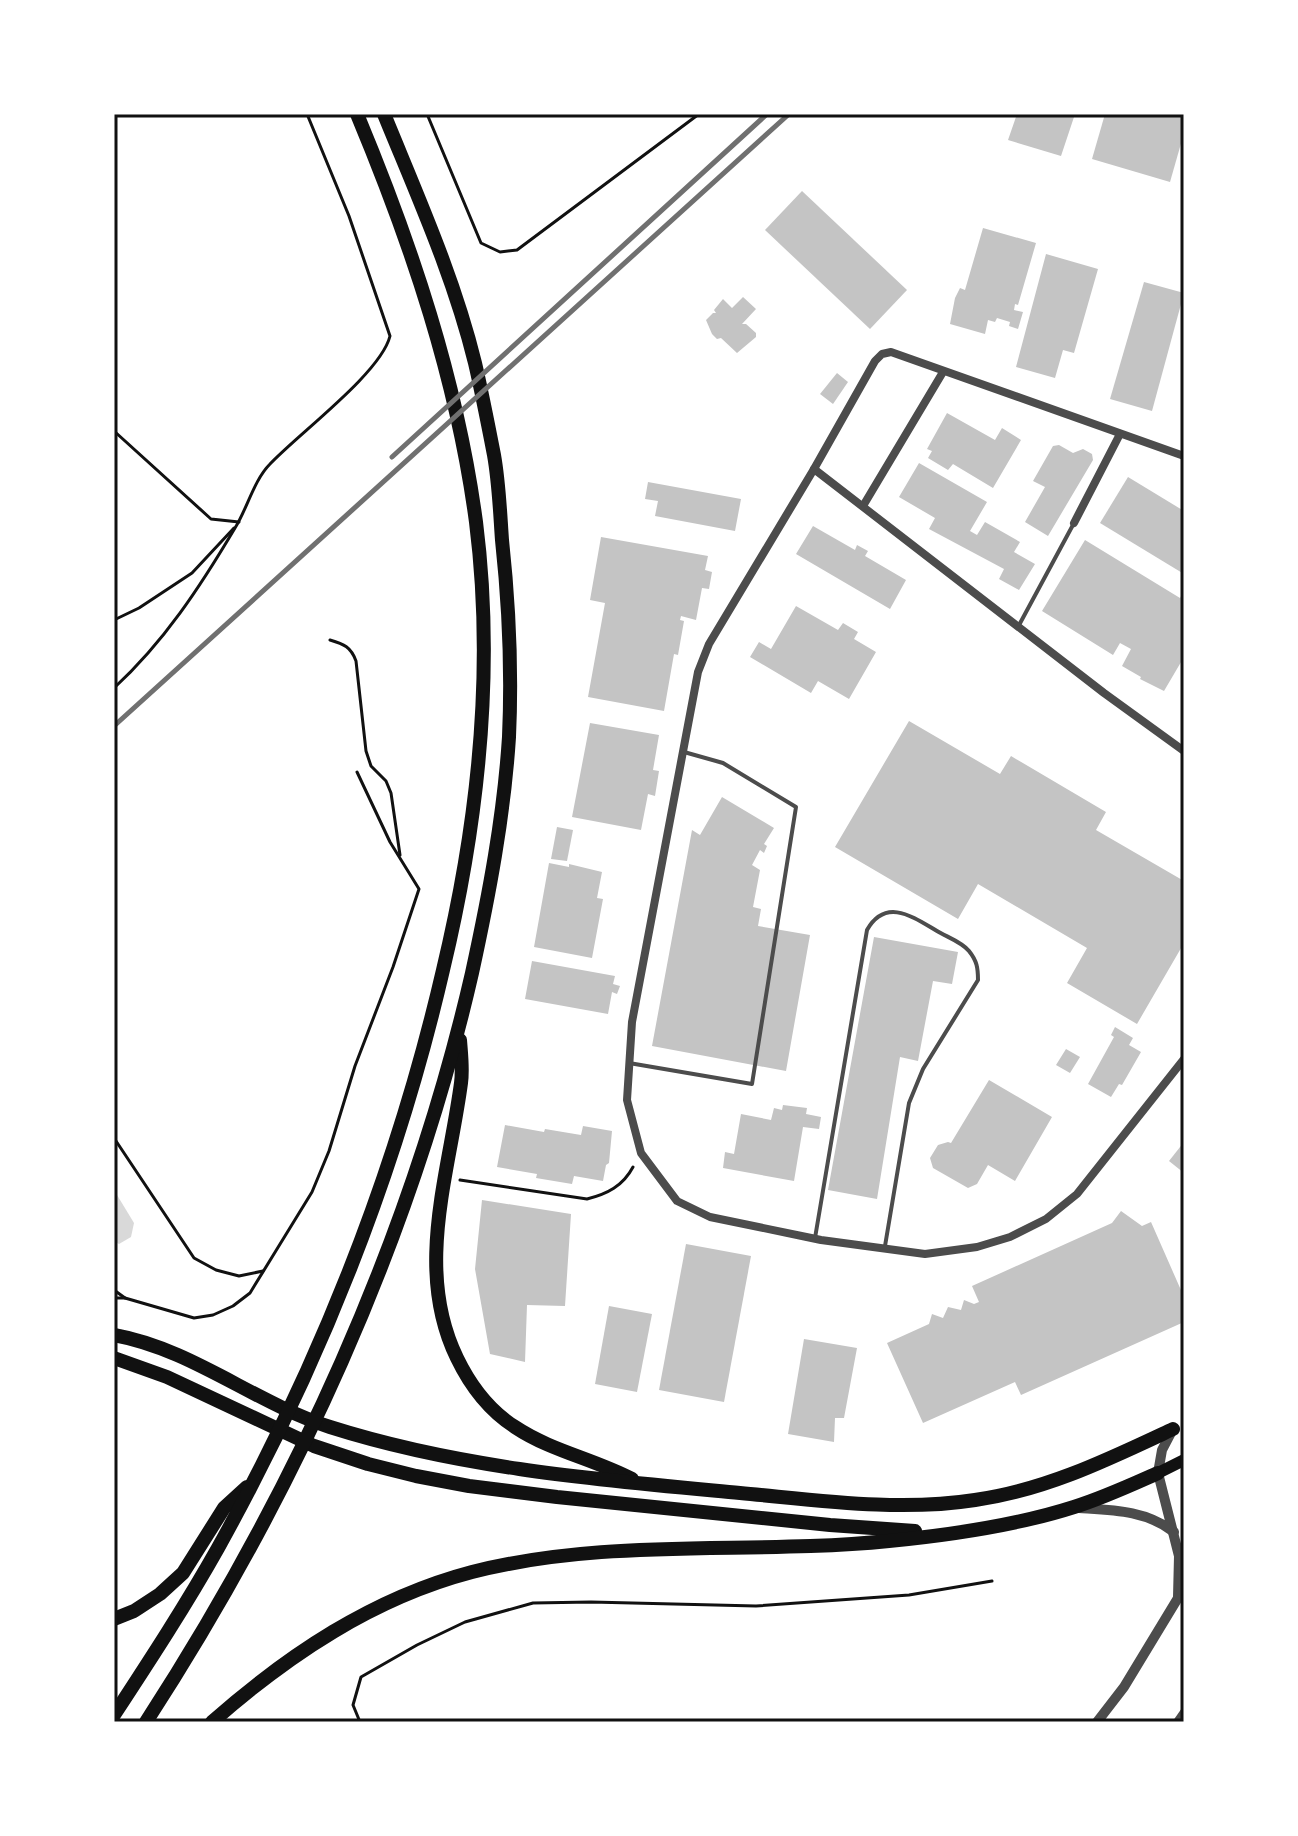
<svg xmlns="http://www.w3.org/2000/svg" width="1298" height="1836" viewBox="0 0 1298 1836" font-family="Barlow,sans-serif">
<rect width="100%" height="100%" fill="#fff"/>
<path fill="#d9d9d9" d="M 114,1190 L 134,1223 L 131,1237 L 119,1244 L 114,1241 Z"/>
<g fill="#c4c4c4">
<path d="M 1017,114 L 1075,114 L 1061,156 L 1008,140 Z"/>
<path d="M 1105,114 L 1184,114 L 1184,133 L 1170,182 L 1092,159 Z"/>
<path d="M 802,191 L 907,290 L 870,329 L 765,230 Z"/>
<path d="M 983,228 L 1036,243 L 1018,305 L 1015,304 L 1014,310 L 1023,312 L 1018,329 L 1009,326 L 1010,322 L 997,318 L 995,322 L 988,320 L 985,334 L 950,324 L 955,298 L 960,288 L 965,290 Z"/>
<path d="M 1046,254 L 1098,269 L 1074,353 L 1063,350 L 1055,378 L 1016,367 Z"/>
<path d="M 1144,282 L 1184,293 L 1152,411 L 1110,399 Z"/>
<path d="M 743,297 L 756,309 L 742,324 L 746,324 L 756,333 L 756,337 L 737,353 L 721,338 L 717,339 L 712,334 L 706,320 L 713,313 L 716,313 L 714,310 L 723,299 L 732,308 Z"/>
<path d="M 837,373 L 848,382 L 833,404 L 820,394 Z"/>
<path d="M 947,413 L 995,440 L 1002,428 L 1021,440 L 993,488 L 953,464 L 948,470 L 928,458 L 932,451 L 927,449 Z"/>
<path d="M 1059,445 L 1073,453 L 1083,449 L 1092,454 L 1093,460 L 1048,536 L 1025,522 L 1045,487 L 1033,481 L 1053,446 Z"/>
<path d="M 919,463 L 987,502 L 970,531 L 977,535 L 985,522 L 1020,542 L 1014,552 L 1035,564 L 1019,590 L 999,579 L 1004,569 L 929,529 L 935,518 L 899,497 Z"/>
<path d="M 1128,477 L 1184,511 L 1184,574 L 1100,523 Z"/>
<path d="M 648,482 L 741,499 L 735,531 L 655,516 L 658,501 L 645,499 Z"/>
<path d="M 813,526 L 855,550 L 857,545 L 868,551 L 865,556 L 906,580 L 890,609 L 796,554 Z"/>
<path d="M 601,537 L 708,556 L 705,570 L 712,572 L 709,589 L 702,588 L 696,620 L 681,616 L 680,620 L 684,621 L 678,655 L 674,654 L 664,711 L 588,697 L 605,603 L 590,600 Z"/>
<path d="M 1085,540 L 1180,598 L 1184,591 L 1184,657 L 1164,691 L 1140,679 L 1141,677 L 1122,666 L 1131,649 L 1120,643 L 1113,655 L 1042,611 Z"/>
<path d="M 796,606 L 838,630 L 843,623 L 858,632 L 854,639 L 876,652 L 849,699 L 818,681 L 811,693 L 750,657 L 759,642 L 771,649 Z"/>
<path d="M 909,721 L 1000,774 L 1011,756 L 1106,812 L 1096,830 L 1184,881 L 1184,943 L 1137,1024 L 1067,983 L 1087,948 L 978,884 L 958,919 L 835,847 Z"/>
<path d="M 590,723 L 659,735 L 653,770 L 659,771 L 655,796 L 648,794 L 641,830 L 572,817 Z"/>
<path d="M 722,797 L 774,828 L 764,844 L 767,846 L 764,853 L 760,850 L 752,865 L 760,870 L 753,907 L 761,909 L 758,926 L 810,935 L 786,1071 L 652,1046 L 692,830 L 700,835 Z"/>
<path d="M 557,827 L 573,830 L 567,861 L 551,859 Z"/>
<path d="M 549,863 L 569,867 L 569,864 L 602,872 L 597,898 L 603,899 L 592,958 L 534,947 Z"/>
<path d="M 874,937 L 958,952 L 952,984 L 933,981 L 918,1061 L 900,1057 L 877,1199 L 828,1190 Z"/>
<path d="M 532,961 L 615,976 L 613,984 L 620,986 L 617,994 L 612,992 L 608,1014 L 525,999 Z"/>
<path d="M 1115,1027 L 1133,1038 L 1129,1045 L 1141,1052 L 1122,1085 L 1119,1084 L 1111,1097 L 1088,1084 L 1114,1037 L 1111,1035 Z"/>
<path d="M 1066,1049 L 1080,1057 L 1070,1073 L 1056,1065 Z"/>
<path d="M 989,1080 L 1052,1117 L 1015,1181 L 988,1165 L 977,1184 L 968,1188 L 933,1168 L 930,1158 L 938,1145 L 948,1142 L 951,1143 Z"/>
<path d="M 783,1105 L 807,1108 L 806,1114 L 821,1117 L 819,1129 L 803,1127 L 794,1181 L 723,1168 L 725,1152 L 734,1154 L 741,1114 L 771,1120 L 774,1108 L 782,1110 Z"/>
<path d="M 505,1125 L 544,1132 L 545,1129 L 581,1135 L 583,1126 L 612,1131 L 609,1163 L 606,1165 L 603,1181 L 574,1176 L 572,1184 L 536,1178 L 537,1174 L 497,1167 Z"/>
<path d="M 1184,1142 L 1184,1173 L 1169,1161 Z"/>
<path d="M 482,1200 L 571,1214 L 565,1306 L 527,1305 L 525,1362 L 490,1354 L 475,1269 Z"/>
<path d="M 1121,1211 L 1142,1226 L 1151,1222 L 1184,1297 L 1184,1322 L 1021,1395 L 1015,1382 L 923,1423 L 887,1343 L 929,1324 L 932,1314 L 943,1318 L 948,1307 L 961,1310 L 964,1300 L 974,1304 L 979,1302 L 972,1286 L 1112,1223 Z"/>
<path d="M 686,1244 L 751,1256 L 724,1402 L 659,1390 Z"/>
<path d="M 609,1306 L 652,1314 L 637,1392 L 595,1384 Z"/>
<path d="M 804,1339 L 857,1348 L 844,1418 L 835,1418 L 834,1442 L 788,1434 Z"/>
</g>
<g fill="none" stroke-linecap="round" stroke-linejoin="round">
<g stroke="#111" stroke-width="3">
<path d="M 427,114 L 481,243 L 500,252 L 517,250 L 699,114"/>
<path d="M 114,431 L 211,519 L 239,522"/>
<path d="M 114,620 L 139,608 L 192,573 L 234,528"/>
<path d="M 330,640 C 344,644 351,647 356,661 L 366,751 L 371,766 L 386,781 L 391,793 L 400,855"/>
<path d="M 114,688 C 164,642 200,587 235,528 C 247,509 254,480 270,464 C 298,434 381,373 390,336 L 349,216 L 307,114"/>
<path d="M 114,1138 L 194,1258 L 216,1270 L 239,1276 L 263,1271"/>
<path d="M 460,1180 L 587,1199 C 607,1194 623,1186 633,1167"/>
<path d="M 114,1290 L 125,1298"/>
<path d="M 114,1298 L 125,1298 L 194,1318 L 213,1315 L 233,1306 L 250,1293 L 312,1192 L 329,1151 L 355,1066 L 393,967 L 419,889 L 390,842 L 357,772"/>
<path d="M 360,1722 L 353,1705 L 361,1677 L 417,1645 L 465,1622 L 533,1603 L 591,1602 L 756,1606 L 909,1595 L 992,1581"/>
</g>
<g stroke="#4c4c4c" stroke-width="4">
<path d="M 1018,627 L 1074,523"/>
<path d="M 629,1063 L 752,1084 L 796,807 L 723,763 L 684,752"/>
<path d="M 815,1238 L 867,930 C 886,897 913,917 937,931 C 947,937 962,942 969,951 C 977,961 978,968 978,980 L 923,1069 L 909,1103 L 885,1246"/>
</g>
<g stroke="#4c4c4c" stroke-width="8">
<path d="M 1184,456 L 891,352 L 882,354 L 875,361 L 814,469 L 709,644 L 698,672 L 632,1022 L 627,1100 L 641,1153 L 677,1201 L 710,1217 L 821,1240 L 925,1254 L 977,1247 L 1010,1237 L 1046,1219 L 1077,1194 L 1184,1059"/>
<path d="M 814,469 L 1104,693 L 1184,751"/>
<path d="M 863,506 L 943,372"/>
<path d="M 1074,523 L 1120,434"/>
<path d="M 1177,1722 L 1184,1712"/>
</g>
<g stroke="#4c4c4c" stroke-width="10">
<path d="M 1173,1429 L 1162,1450 L 1158,1473 L 1179,1556 L 1178,1597"/>
<path d="M 1079,1508 C 1112,1510 1146,1510 1174,1532"/>
<path d="M 1097,1722 L 1124,1687 L 1181,1593"/>
</g>
<path stroke="#111" stroke-width="12" d="M 1158,1473 L 1184,1460"/>
<g stroke="#111" stroke-width="14">
<path d="M 460,1040 C 461,1054 463,1069 461,1083 C 449,1174 414,1270 457,1358 C 470,1385 490,1411 515,1427 C 551,1451 594,1459 632,1479"/>
<path d="M 114,1335 C 192,1349 255,1403 330,1427 C 462,1469 602,1480 740,1493 C 817,1500 898,1512 975,1500 C 1046,1490 1109,1459 1173,1429"/>
<path d="M 114,1358 L 167,1377 L 314,1446 L 368,1464 L 416,1476 L 469,1486 L 557,1497 L 830,1525 L 915,1531"/>
<path d="M 114,1619 L 134,1611 L 160,1594 L 183,1573 L 224,1508 L 247,1487"/>
<path d="M 114,1715 C 150,1660 186,1605 218,1548 C 319,1366 396,1173 443,970 C 478,824 495,672 476,522 C 457,380 412,246 357,114"/>
<path d="M 146,1722 C 294,1494 411,1239 472,973 C 489,895 504,816 509,737 C 512,671 509,605 502,540 C 500,512 499,483 494,455 C 488,424 482,393 475,363 C 454,277 417,195 384,114"/>
<path d="M 212,1722 C 288,1655 373,1598 472,1572 C 609,1537 750,1555 889,1541 C 950,1535 1015,1526 1074,1507 C 1103,1498 1131,1485 1158,1473"/>
</g>
<g stroke="#707070" stroke-width="5">
<path d="M 392,457 L 767,114"/>
<path d="M 114,726 L 789,114"/>
</g>
</g>
<rect width="1298" height="1836" fill="none" stroke="#ffffff" stroke-width="232"/>
<rect x="116" y="116" width="1066" height="1604" fill="none" stroke="#111" stroke-width="3"/>
</svg>
